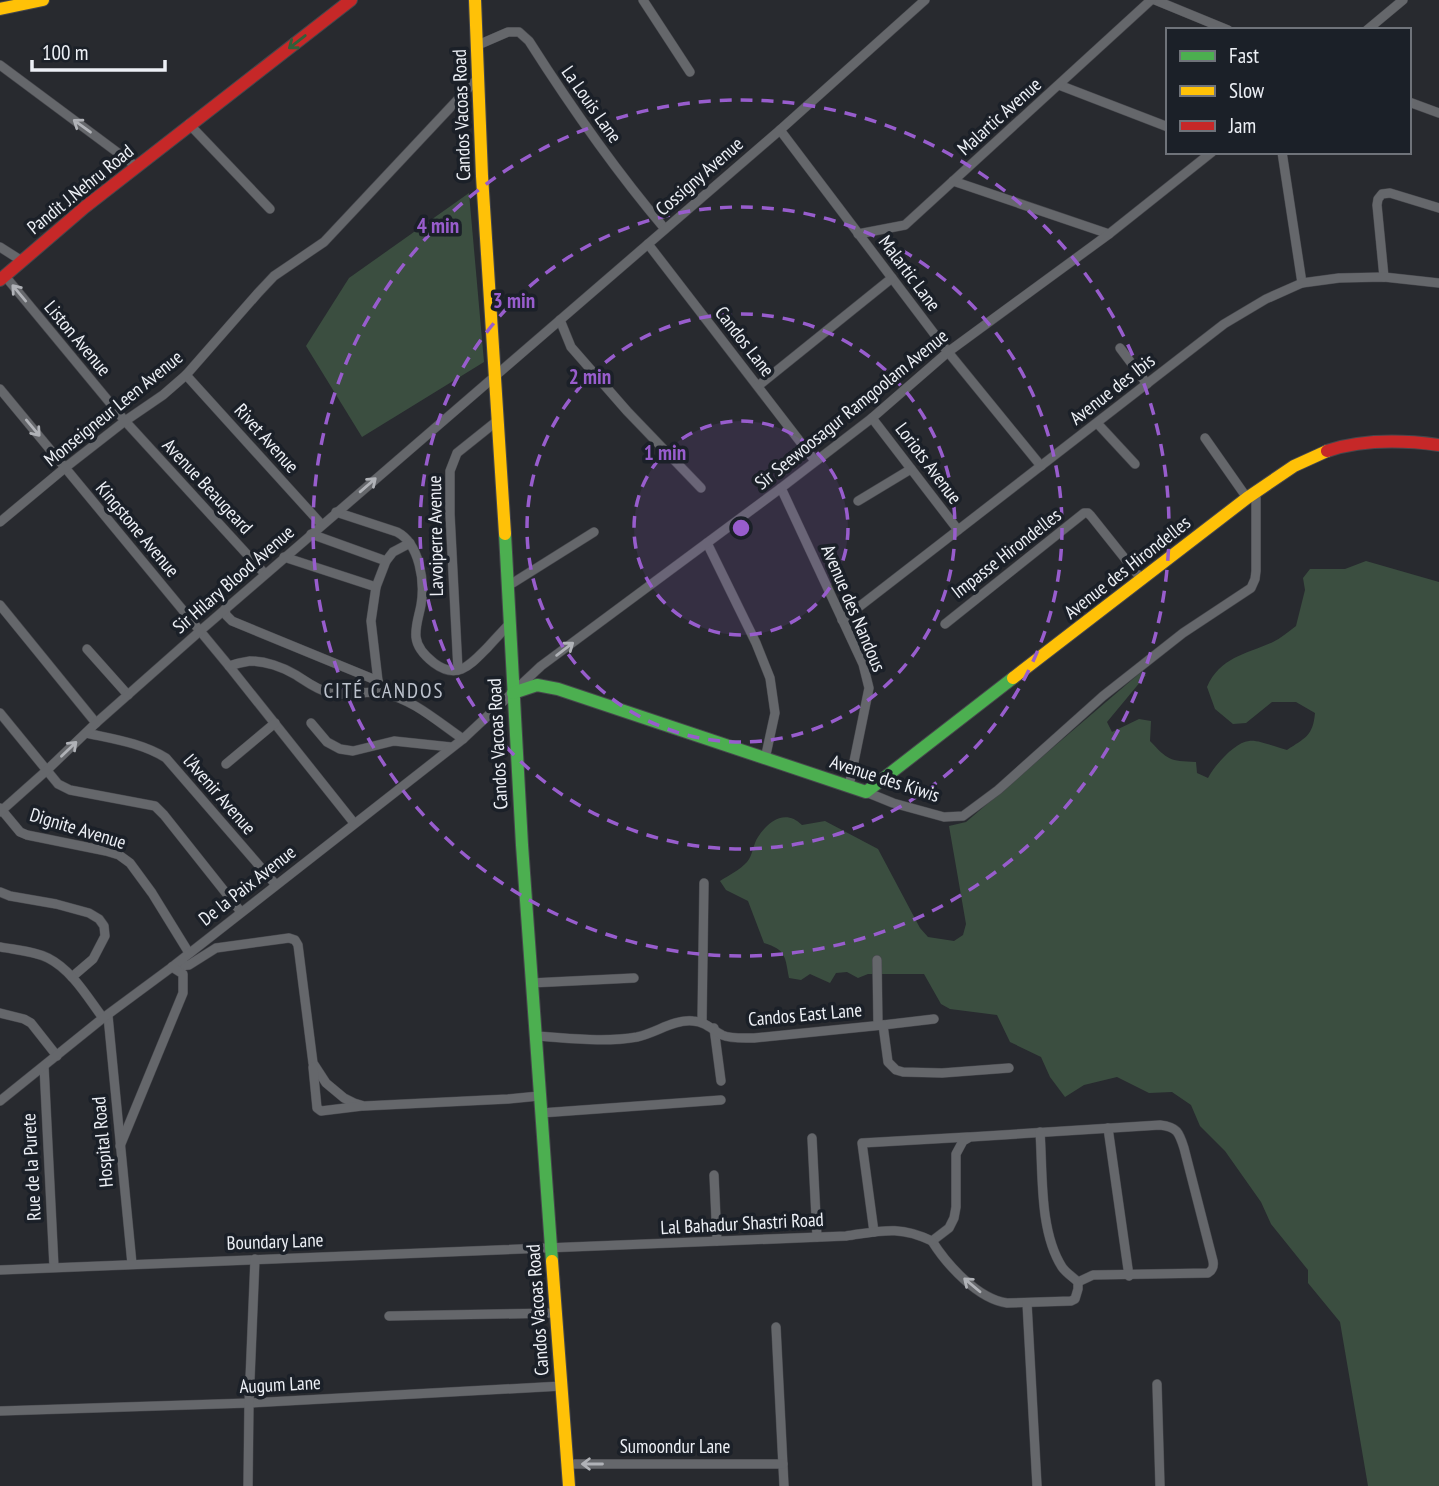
<svg xmlns="http://www.w3.org/2000/svg" width="1439" height="1486" viewBox="0 0 1439 1486" font-family="'PT Sans Narrow',sans-serif">
<rect width="100%" height="100%" fill="#282a2f"/>
<g fill="#3b4e40">
<path d="M 469,193 L 484,362 L 362,437 L 306,346 L 349,278 Z"/>
<path d="M 1366,561 L 1439,582 L 1439,1486 L 1368,1486 L 1340,1322 L 1308,1283 L 1308,1270 L 1271,1224 L 1261,1202 L 1225,1151 L 1200,1126 L 1191,1105 L 1172,1092 L 1149,1093 L 1117,1077 L 1084,1085 L 1065,1097 L 1050,1077 L 1041,1057 L 1010,1042 L 997,1015 L 950,1009 L 941,1004 L 924,974 L 868,974 L 858,978 L 847,972 L 836,973 L 830,983 L 810,974 L 801,980 L 789,978 C 785,956 786,950 764,943 L 748,901 L 726,890 L 720,881 C 729,875 740,870 747,862 C 753,855 753,844 758,837 C 769,820 786,809 802,825 L 825,821 L 878,849 L 920,928 L 928,937 L 954,941 L 963,935 L 966,924 L 949,826 L 966,822 L 1141,672 L 1146,675 L 1107,722 L 1112,732 L 1139,719 L 1151,721 L 1150,741 C 1168,760 1169,761 1196,762 L 1197,773 L 1208,778 C 1214,766 1235,742 1249,741 C 1257,739 1278,748 1287,750 C 1305,738 1313,736 1315,713 L 1296,702 L 1272,702 L 1246,723 L 1233,724 L 1215,709 L 1207,687 C 1220,657 1246,654 1273,642 C 1281,638 1288,632 1296,626 L 1305,590 L 1303,578 L 1310,569 L 1345,569 Z"/>
</g>
<g fill="none" stroke-linecap="round" stroke-linejoin="round">
<defs>
<g id="street">
<path d="M 643,0 L 690,72"/>
<path d="M 1155,0 L 1228,30"/>
<path d="M 1367,30 L 1403,0"/>
<path d="M 478,45 L 508,32 L 519,32 L 529,41 C 571,107 615,170 665,229"/>
<path d="M 0,65 L 137,167"/>
<path d="M 1059,85 L 1168,127"/>
<path d="M 1409,102 L 1439,113"/>
<path d="M 189,124 L 270,209"/>
<path d="M 780,130 L 948,352 L 1041,466"/>
<path d="M 1282,152 L 1302,283"/>
<path d="M 953,181 L 1109,234"/>
<path d="M 858,234 L 905,225 L 1151,0"/>
<path d="M 648,244 L 815,461"/>
<path d="M 0,247 L 22,261"/>
<path d="M 5,276 L 125,421 L 265,574"/>
<path d="M 1384,277 L 1377,205 L 1378,199 L 1382,194 L 1390,193 L 1439,208"/>
<path d="M 560,320 L 571,347 L 627,411 L 701,488"/>
<path d="M 1120,348 L 1147,384"/>
<path d="M 186,375 L 322,525"/>
<path d="M 758,386 L 892,278"/>
<path d="M 0,389 L 229,666 L 354,823"/>
<path d="M 872,418 L 958,530"/>
<path d="M 1097,423 L 1135,464"/>
<path d="M 1205,438 L 1247,498"/>
<path d="M 781,488 L 863,664 L 869,688 L 849,786"/>
<path d="M 858,501 L 911,469"/>
<path d="M 336,512 L 397,532 C 420,544 425,582 421,605 C 419,616 415,626 416,637 C 417,648 425,656 434,663 C 458,681 471,664 488,647 C 495,639 503,631 510,623"/>
<path d="M 0,522 L 66,467 L 125,421 L 163,395 L 186,375 L 258,293 L 274,276 L 324,242 L 478,78"/>
<path d="M 311,534 L 386,561"/>
<path d="M 707,543 L 756,643 L 770,678 L 775,713 L 765,759"/>
<path d="M 284,557 L 376,587"/>
<path d="M 508,586 L 594,532"/>
<path d="M 0,605 L 96,723"/>
<path d="M 225,609 L 226,615 L 232,621 L 378,681 L 382,693"/>
<path d="M 842,620 L 1224,324 L 1266,299 L 1302,283 L 1339,278 L 1384,277 L 1439,283"/>
<path d="M 945,624 L 1084,513 L 1088,513 L 1091,516 L 1142,580"/>
<path d="M 87,649 L 128,695"/>
<path d="M 229,666 C 235,664 243,662 250,661 C 265,661 283,667 296,675 C 307,682 317,690 330,693 C 347,697 366,690 383,693 C 413,699 438,722 463,739"/>
<path d="M 458,670 L 450,514 L 450,471 L 457,453 L 497,421"/>
<path d="M 378,681 L 371,621 L 376,587 L 386,561 L 393,552 L 410,543"/>
<path d="M 0,713 L 58,784 L 70,790 L 155,806 L 164,815 L 241,912"/>
<path d="M 311,723 L 327,742 L 340,749 L 353,751 L 394,741 L 451,747"/>
<path d="M 86,733 C 113,739 142,743 166,758 L 276,885"/>
<path d="M 226,764 L 275,723"/>
<path d="M 866,792 L 893,803 L 944,817 L 963,816 L 998,790 L 1103,696 L 1183,633 L 1251,588 L 1255,579 L 1256,571 L 1256,492"/>
<path d="M 0,808 L 20,832 L 27,835 L 106,851 L 119,855 L 130,863 L 152,893 L 189,953"/>
<path d="M 0,812 L 46,771 L 96,723 L 200,631 L 780,130 L 925,0"/>
<path d="M 0,892 L 10,896 L 56,904 L 89,913 L 99,919 L 104,926 L 105,936 L 93,959 L 72,977"/>
<path d="M 0,947 C 16,950 34,951 48,958 C 72,970 88,998 103,1018"/>
<path d="M 877,960 L 878,1025"/>
<path d="M 172,967 L 189,965 L 216,948 L 289,938 L 295,940 L 298,945 L 313,1063 L 326,1083 L 344,1098 L 354,1103 L 364,1106 L 508,1099 L 539,1096"/>
<path d="M 531,983 L 634,978"/>
<path d="M 0,1013 L 24,1019 L 31,1023 L 57,1056"/>
<path d="M 108,1016 L 132,1264"/>
<path d="M 702,1022 L 704,883"/>
<path d="M 883,1025 L 934,1019"/>
<path d="M 714,1028 L 721,1081"/>
<path d="M 535,1036 C 569,1038 603,1043 637,1037 C 656,1033 674,1019 693,1021 C 706,1022 711,1029 722,1035 C 731,1039 744,1038 754,1038 L 883,1025 L 888,1062 L 896,1070 L 903,1072 L 942,1073 L 1009,1068"/>
<path d="M 44,1066 L 54,1267"/>
<path d="M 313,1067 L 317,1108 L 321,1111 L 362,1106"/>
<path d="M 0,1101 L 103,1018 L 172,967 L 463,739 L 541,666 L 781,488 L 872,418 L 948,352 L 1109,234 L 1212,152"/>
<path d="M 541,1113 L 721,1100"/>
<path d="M 1108,1128 L 1129,1276"/>
<path d="M 812,1138 L 817,1237"/>
<path d="M 120,1146 L 183,993 L 183,974 L 172,967"/>
<path d="M 714,1175 L 717,1241"/>
<path d="M 874,1232 L 862,1143 L 968,1137"/>
<path d="M 932,1241 L 949,1228 L 954,1218 L 956,1207 L 956,1154 L 963,1141 L 970,1137 L 1160,1125 C 1177,1127 1179,1132 1184,1148 L 1213,1261 C 1214,1267 1213,1270 1208,1273 L 1093,1275 L 1078,1282"/>
<path d="M 932,1241 C 947,1265 978,1299 1007,1303 L 1071,1301 L 1075,1299 L 1078,1289 L 1078,1282 C 1073,1277 1066,1273 1062,1267 C 1039,1231 1043,1173 1040,1132"/>
<path d="M 0,1270 L 846,1236 C 881,1231 899,1225 932,1241"/>
<path d="M 1027,1303 L 1037,1486"/>
<path d="M 389,1316 L 557,1313"/>
<path d="M 776,1327 L 784,1486"/>
<path d="M 1157,1384 L 1160,1486"/>
<path d="M 0,1411 L 249,1403 L 562,1386"/>
<path d="M 568,1464 L 783,1464"/>
<path d="M 248,1486 L 249,1403 L 255,1259"/>
</g>
<g id="fast">
<path d="M 505,534 L 522,845 L 552,1261"/>
<path d="M 513,693 L 537,685 L 558,689 L 866,792 L 1013,678"/>
</g>
<g id="slow">
<path d="M 475,0 L 482,176 L 505,534"/>
<path d="M 0,9 L 43,0"/>
<path d="M 1013,678 L 1247,498 L 1294,466 L 1327,451"/>
<path d="M 552,1261 L 569,1486"/>
</g>
<g id="jam">
<path d="M 0,280 L 85,207 L 351,0"/>
<path d="M 1327,451 C 1363,439 1402,440 1439,445"/>
</g>
</defs>
<use href="#street" stroke="#46474c" stroke-width="10"/>
<use href="#fast" stroke="#46474c" stroke-width="14"/>
<use href="#slow" stroke="#46474c" stroke-width="14"/>
<use href="#jam" stroke="#46474c" stroke-width="14"/>
<use href="#street" stroke="#65676b" stroke-width="9"/>
<use href="#fast" stroke="#4caf50" stroke-width="12"/>
<use href="#slow" stroke="#ffc107" stroke-width="12"/>
<use href="#jam" stroke="#c62828" stroke-width="12"/>
</g>
<defs><path id="oneway-shaft" d="M-6 0H5M1.5-3L5.5 0L1.5 3" fill="none" stroke-width="1.6" stroke-linecap="round" stroke-linejoin="round" transform="scale(1.75)"/></defs>
<use stroke="#31603a" href="#oneway-shaft" transform="translate(297 42) rotate(142)"/>
<g stroke="#b0b2b7">
<use href="#oneway-shaft" transform="translate(82 126) rotate(-144)"/>
<use href="#oneway-shaft" transform="translate(19 293) rotate(-130)"/>
<use href="#oneway-shaft" transform="translate(33 428) rotate(50)"/>
<use href="#oneway-shaft" transform="translate(368 485) rotate(-41)"/>
<use href="#oneway-shaft" transform="translate(565 649) rotate(-37)"/>
<use href="#oneway-shaft" transform="translate(69 749) rotate(-44)"/>
<use href="#oneway-shaft" transform="translate(972 1285) rotate(-140)"/>
<use href="#oneway-shaft" transform="translate(592 1464) rotate(-180)"/>
</g>
<circle cx="741" cy="528" r="107" fill="#985dcd" fill-opacity=".12"/>
<g fill="none" stroke="#985dcd" stroke-width="3.5" stroke-dasharray="12 9">
<circle cx="741" cy="528" r="107"/>
<circle cx="741" cy="528" r="214"/>
<circle cx="741" cy="528" r="321"/>
<circle cx="741" cy="528" r="428"/>
</g>
<g text-anchor="middle" dominant-baseline="central" stroke-width="7" stroke-linejoin="round" paint-order="stroke">
<g font-size="19" fill="#edf0f6" stroke="#1b2028">
<text transform="translate(592 104) rotate(55)">La Louis Lane</text>
<text transform="translate(461 115) rotate(-92)">Candos Vacoas Road</text>
<text transform="translate(999 116) rotate(-42)">Malartic Avenue</text>
<text transform="translate(699 176) rotate(-41)">Cossigny Avenue</text>
<text transform="translate(80 189) rotate(-39)">Pandit J.Nehru Road</text>
<text transform="translate(910 273) rotate(53)">Malartic Lane</text>
<text transform="translate(78 338) rotate(50)">Liston Avenue</text>
<text transform="translate(745 341) rotate(52)">Candos Lane</text>
<text transform="translate(1112 389) rotate(-38)">Avenue des Ibis</text>
<text transform="translate(113 408) rotate(-39)">Monseigneur Leen Avenue</text>
<text transform="translate(851 409) rotate(-39)">Sir Seewoosagur Ramgoolam Avenue</text>
<text transform="translate(267 438) rotate(48)">Rivet Avenue</text>
<text transform="translate(929 463) rotate(53)">Loriots Avenue</text>
<text transform="translate(208 486) rotate(47)">Avenue Beaugeard</text>
<text transform="translate(138 529) rotate(50)">Kingstone Avenue</text>
<text transform="translate(435 536) rotate(-91)">Lavoiperre Avenue</text>
<text transform="translate(1006 553) rotate(-38)">Impasse Hirondelles</text>
<text transform="translate(1127 567) rotate(-38)">Avenue des Hirondelles</text>
<text transform="translate(233 579) rotate(-41)">Sir Hilary Blood Avenue</text>
<text transform="translate(854 608) rotate(67)">Avenue des Nandous</text>
<text transform="translate(497 744) rotate(-93)">Candos Vacoas Road</text>
<text transform="translate(885 778) rotate(18)">Avenue des Kiwis</text>
<text transform="translate(220 794) rotate(49)">l'Avenir Avenue</text>
<text transform="translate(78 828) rotate(17)">Dignite Avenue</text>
<text transform="translate(247 885) rotate(-38)">De la Paix Avenue</text>
<text transform="translate(805 1014) rotate(-5)">Candos East Lane</text>
<text transform="translate(102 1142) rotate(-95)">Hospital Road</text>
<text transform="translate(31 1167) rotate(-93)">Rue de la Purete</text>
<text transform="translate(742 1223) rotate(-3)">Lal Bahadur Shastri Road</text>
<text transform="translate(275 1241) rotate(-2)">Boundary Lane</text>
<text transform="translate(537 1310) rotate(-94)">Candos Vacoas Road</text>
<text transform="translate(280 1384) rotate(-3)">Augum Lane</text>
<text x="675" y="1446">Sumoondur Lane</text>
</g>
<g font-size="21" letter-spacing="2" fill="#bcc2cd" stroke="#1b2028">
<text x="384" y="690">CITÉ CANDOS</text>
</g>
</g>
<circle cx="741" cy="528" r="10" fill="#985dcd" stroke="#1b2028" stroke-width="3.5"/>
<g font-size="21" text-anchor="middle" font-weight="bold" fill="#985dcd" stroke="#1b2028" stroke-width="7" stroke-linejoin="round" paint-order="stroke">
<text x="438" y="233">4 min</text>
<text x="514" y="308">3 min</text>
<text x="590" y="384">2 min</text>
<text x="665" y="460">1 min</text>
</g>
<rect x="1166" y="28" width="245" height="126" fill="#1b2028" stroke="#6f737a" stroke-width="2"/>
<rect x="1180" y="51" width="35" height="10" fill="#4caf50" stroke="#6f737a" stroke-width="2"/>
<text x="1229" y="63" font-size="21" fill="#edf0f6">Fast</text>
<rect x="1180" y="86" width="35" height="10" fill="#ffc107" stroke="#6f737a" stroke-width="2"/>
<text x="1229" y="98" font-size="21" fill="#edf0f6">Slow</text>
<rect x="1180" y="121" width="35" height="10" fill="#c62828" stroke="#6f737a" stroke-width="2"/>
<text x="1229" y="133" font-size="21" fill="#edf0f6">Jam</text>
<path d="M32 60v10h133v-10" fill="none" stroke="#edf0f6" stroke-width="3.5"/>
<text x="42" y="60" font-size="21" fill="#edf0f6" stroke="#1b2028" stroke-width="5" paint-order="stroke">100 m</text>
</svg>
